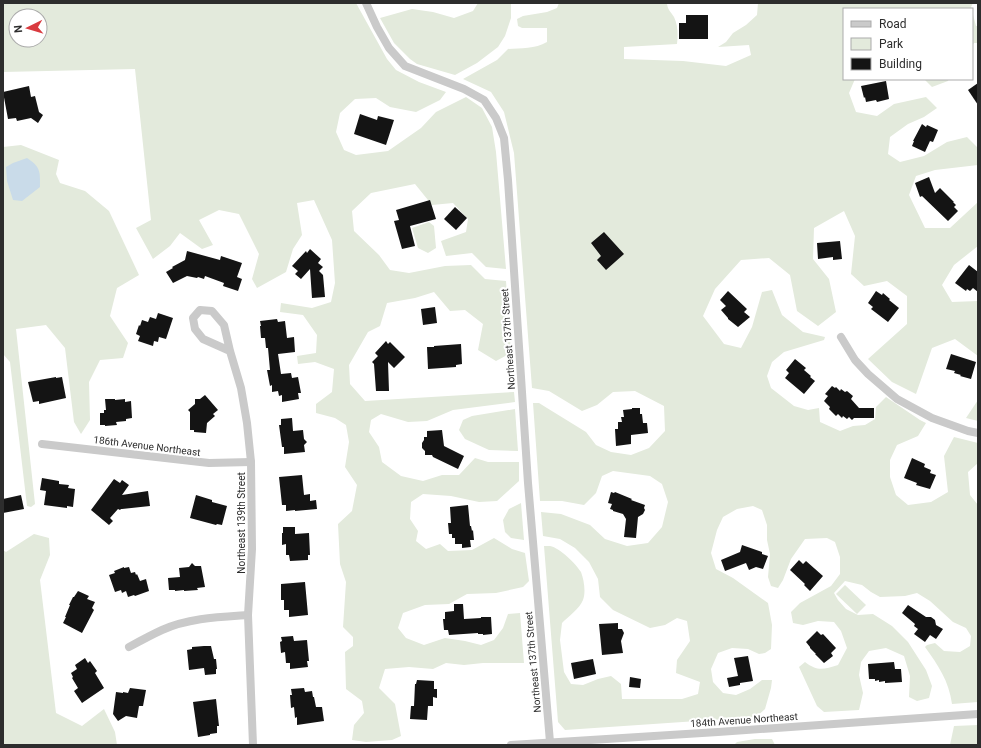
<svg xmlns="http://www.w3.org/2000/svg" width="981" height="748" viewBox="0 0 981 748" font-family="Roboto,sans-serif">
<rect width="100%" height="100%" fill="#fff"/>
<g fill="#e3eadc" fill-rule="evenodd">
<path d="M 3,3 L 356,3 L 387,59 L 396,70 L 419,82 L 446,92 L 440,100 L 416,112 L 390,107 L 376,98 L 355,99 L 340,113 L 336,132 L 344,150 L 356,155 L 388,151 L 421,128 L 436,112 L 466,97 L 482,108 L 492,127 L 496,152 L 506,269 L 486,267 L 472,253 L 446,256 L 441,241 L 466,232 L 468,219 L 453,203 L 432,205 L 415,184 L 371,193 L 352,211 L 354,231 L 379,255 L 390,270 L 409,273 L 445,266 L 471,265 L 485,279 L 506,281 L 511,353 L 496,361 L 478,350 L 483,324 L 465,310 L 450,311 L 434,292 L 415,298 L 387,303 L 380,326 L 368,332 L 349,365 L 350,384 L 365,401 L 514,392 L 515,402 L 453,410 L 427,421 L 408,422 L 381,414 L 371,420 L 369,432 L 379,447 L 382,462 L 401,476 L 423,481 L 442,475 L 459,475 L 475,458 L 488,462 L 519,462 L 519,481 L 497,501 L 479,502 L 451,496 L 423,494 L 411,502 L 410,519 L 418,531 L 416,541 L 426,549 L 440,544 L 448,551 L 472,550 L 494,538 L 512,549 L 525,553 L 529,581 L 523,587 L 496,593 L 467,594 L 449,604 L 425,605 L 403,613 L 398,628 L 406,638 L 424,645 L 445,638 L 465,641 L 481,645 L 494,640 L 503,628 L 508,614 L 520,613 L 524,663 L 483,663 L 464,665 L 446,663 L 433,669 L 409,667 L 385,669 L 379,688 L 395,704 L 401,736 L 392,740 L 366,742 L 352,740 L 354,725 L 364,713 L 362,701 L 346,689 L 345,652 L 353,646 L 353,637 L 343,627 L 346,582 L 340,564 L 338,524 L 352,511 L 357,485 L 345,467 L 349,442 L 346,425 L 335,418 L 316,413 L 316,404 L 332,392 L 334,369 L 315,362 L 298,364 L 297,356 L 316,353 L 317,335 L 303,315 L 280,312 L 281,303 L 312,308 L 331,302 L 335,283 L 332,240 L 314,200 L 297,203 L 302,235 L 293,249 L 286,272 L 257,288 L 252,279 L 259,254 L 239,214 L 219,210 L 199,220 L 213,245 L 202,249 L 180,233 L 170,246 L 153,259 L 136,228 L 151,220 L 135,69 L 3,72 ZM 16,16 L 40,16 L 40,40 L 16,40 Z"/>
<path d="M 478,3 L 511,3 L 511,18 L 505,36 L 498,47 L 477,63 L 455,75 L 417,64 L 410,59 L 394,43 L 380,18 L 412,9 L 433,12 L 454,18 L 473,11 Z"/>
<path d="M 559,3 L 667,3 C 667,9 671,12 674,17 C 678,25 678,35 677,44 L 624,47 L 624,59 L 683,61 L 726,66 L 751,55 L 749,45 L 718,47 L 726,42 L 733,33 L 746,25 L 757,15 L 758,3 L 973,3 L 971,7 L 972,9 L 844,9 L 844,79 L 855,79 L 849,93 L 856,112 L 877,116 L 894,104 L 926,97 L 937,108 L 924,117 L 908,124 L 890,137 L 888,154 L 900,162 L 924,156 L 947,142 L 967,137 L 978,148 L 978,165 L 935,170 L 916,176 L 909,195 L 925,228 L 950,228 L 978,202 L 978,246 L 954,265 L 942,285 L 952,302 L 978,301 L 978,356 L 955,339 L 932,348 L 916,394 L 892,382 L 868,359 L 907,324 L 907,296 L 887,281 L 864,286 L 851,274 L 855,236 L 844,211 L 814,228 L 813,259 L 829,279 L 836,312 L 818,326 L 797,311 L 790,275 L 769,258 L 741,260 L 715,289 L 703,316 L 724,344 L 741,348 L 752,327 L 762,292 L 772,290 L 782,315 L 803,332 L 825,337 L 824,340 L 784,352 L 772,362 L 767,376 L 771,388 L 794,406 L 808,410 L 819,408 L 820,422 L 840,431 L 853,426 L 865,425 L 875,419 L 876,407 L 886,397 L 920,420 L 926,423 L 918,436 L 897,445 L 890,460 L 890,477 L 896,495 L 908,505 L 931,502 L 948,492 L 944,456 L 954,437 L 978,443 L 978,463 L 968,472 L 970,495 L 978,505 L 978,702 L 952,704 C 949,681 938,665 925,647 L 927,645 L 935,643 L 944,651 L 960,652 L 970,646 L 971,636 L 966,628 L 953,622 L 930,601 L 917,593 L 905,596 L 880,597 L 871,592 L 862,585 L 845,581 L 834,593 L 838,600 L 846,609 L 858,615 L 873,614 L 892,626 L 908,642 L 926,670 L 932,686 L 929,698 L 917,701 L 909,697 L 910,676 L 904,656 L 886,648 L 869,651 L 861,662 L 859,675 L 863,693 L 859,710 L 824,712 L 817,706 L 799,667 L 805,662 C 818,672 824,669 838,665 L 847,648 L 841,631 L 834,622 L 818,621 L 803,625 L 793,623 L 791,612 L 800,603 L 831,586 L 840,574 L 840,557 L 835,542 L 827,538 L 805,539 L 791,559 L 783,580 L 778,588 L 771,586 L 768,577 L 770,554 L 767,540 L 767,525 L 762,510 L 753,506 L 737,509 L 723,517 L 717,530 L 711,553 L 716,569 L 733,578 L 768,603 L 772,625 L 771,649 L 765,653 L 759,654 L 748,649 L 732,648 L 718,653 L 711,669 L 713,682 L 723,693 L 736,695 L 750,689 L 762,680 L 772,680 L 771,688 L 765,709 L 756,717 L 565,730 L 558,722 L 544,546 C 546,546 548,546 550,546 C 560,548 576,564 581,572 C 584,580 586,592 583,600 C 580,608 568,617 562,623 L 560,640 L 564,672 L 571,684 L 583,685 L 598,679 L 611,676 L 621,684 L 622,699 L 682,699 L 698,694 L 700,682 L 676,673 L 677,660 L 690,641 L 687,621 L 677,618 L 665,625 L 650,628 L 613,610 L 600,597 L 598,579 L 589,562 L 575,548 L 560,539 L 543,536 L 541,512 L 561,514 L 590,525 L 605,539 L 627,546 L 648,543 L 662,527 L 668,502 L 662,484 L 650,476 L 613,471 L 602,476 L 596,493 L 584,505 L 562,501 L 540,501 L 533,403 L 539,403 L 547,408 L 586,432 L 596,445 L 611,452 L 631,455 L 649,448 L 665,431 L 664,406 L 635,391 L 613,392 L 597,405 L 582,411 L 549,391 L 532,388 L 514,153 L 504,112 L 491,92 L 463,79 L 497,60 L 508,49 C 521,48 535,49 547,42 L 547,28 L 522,28 L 518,26 L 517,19 L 523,16 L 547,12 L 557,8 Z"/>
<path d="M 972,11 L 976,26 L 978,26 L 978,43 L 974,43 L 972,46 Z"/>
<path d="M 924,79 L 949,79 L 948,81 L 932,87 Z"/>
<path d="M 21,145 L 59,160 L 56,174 L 60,183 L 85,191 L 109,211 L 139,275 L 117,288 L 110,316 L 128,343 L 123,358 L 100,360 L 89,382 L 90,420 L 81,434 L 74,422 L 65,348 L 46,325 L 16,329 L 35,504 L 31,507 L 27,506 L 10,362 L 3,354 L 3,147 Z"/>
<path d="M 429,222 L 434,226 L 436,248 L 428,253 L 418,248 L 412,228 Z"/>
<path d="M 978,400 L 978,421 L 966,418 Z"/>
<path d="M 515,409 L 518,451 L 489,450 L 465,439 L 459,430 L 463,420 L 472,416 Z"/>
<path d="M 521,503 L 524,540 L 511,538 L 505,532 L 503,520 L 509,509 Z"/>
<path d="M 34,534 L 49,538 L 50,555 L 40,580 L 56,713 L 82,726 L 104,709 L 115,732 L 117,745 L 3,745 L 3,550 L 6,552 Z"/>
<path d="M 845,585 L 866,605 L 857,614 L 836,594 Z"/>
<path d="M 978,725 L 978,745 L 950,745 L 954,726 Z"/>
<path d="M 755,739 L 772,739 L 775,745 L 734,745 L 737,742 Z"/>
</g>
<path fill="#c9dbe9" d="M 27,158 C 41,167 40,172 40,187 L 22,201 L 13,200 L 7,181 L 6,167 L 13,163 Z"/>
<g fill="#141414">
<path d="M 686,15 L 708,15 L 708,39 L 679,39 L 679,23 L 686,23 Z"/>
<path d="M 886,81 L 889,99 L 877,102 L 876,100 L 866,102 L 865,97 L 864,98 L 861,86 Z"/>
<path d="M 978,83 L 978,105 L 968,90 Z"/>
<path d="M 29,86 L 31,97 L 35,96 L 39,112 L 43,115 L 38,123 L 31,118 L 17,121 L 16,118 L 8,119 L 3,92 Z"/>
<path d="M 360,114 L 377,120 L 378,116 L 394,120 L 386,145 L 354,134 Z"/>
<path d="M 922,124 L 926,127 L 927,125 L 938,130 L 933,142 L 930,141 L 925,152 L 912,146 L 914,141 L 913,141 Z"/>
<path d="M 929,177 L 935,193 L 940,188 L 954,202 L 953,202 L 956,205 L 954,207 L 958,211 L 948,221 L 922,196 L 920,197 L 915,183 Z"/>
<path d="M 430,200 L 436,219 L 410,226 L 415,246 L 402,249 L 394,221 L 399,220 L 396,210 Z"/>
<path d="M 455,207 L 467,218 L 456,230 L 444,219 Z"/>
<path d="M 604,232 L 624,254 L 606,270 L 597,260 L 601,256 L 591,243 Z"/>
<path d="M 840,241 L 842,259 L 833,260 L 833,257 L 818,259 L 817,243 Z"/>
<path d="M 310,249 L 321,259 L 318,263 L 323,267 L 319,271 L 323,275 L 325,297 L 312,298 L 310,269 L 301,279 L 295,274 L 298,271 L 292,266 L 306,251 L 307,253 Z"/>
<path d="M 187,251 L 220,260 L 221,256 L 242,263 L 237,277 L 242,279 L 238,291 L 223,286 L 224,283 L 205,276 L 204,279 L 198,277 L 197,278 L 187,276 L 173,283 L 166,272 L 173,268 L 172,267 L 185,260 Z"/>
<path d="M 969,265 L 978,272 L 978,292 L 973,288 L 970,291 L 967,289 L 966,291 L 955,283 Z"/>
<path d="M 728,291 L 747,309 L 744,312 L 750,317 L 738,327 L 728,319 L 728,318 L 721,310 L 726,306 L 720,300 Z"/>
<path d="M 876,291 L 882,295 L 883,293 L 890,299 L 889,300 L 899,308 L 888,322 L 871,309 L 873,307 L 868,303 Z"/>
<path d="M 435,307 L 437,323 L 423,325 L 421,309 Z"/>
<path d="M 158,313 L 173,318 L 166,339 L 159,337 L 158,342 L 154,341 L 153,346 L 138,341 L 140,336 L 136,334 L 139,325 L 140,326 L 142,320 L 148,322 L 150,317 L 156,319 Z"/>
<path d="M 277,319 L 278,322 L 285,321 L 287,338 L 294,337 L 295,352 L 278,354 L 281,374 L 291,373 L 292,378 L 298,377 L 301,393 L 298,393 L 299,399 L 282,402 L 282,395 L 279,396 L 278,391 L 272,392 L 272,385 L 270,386 L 267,370 L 270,370 L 268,348 L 266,348 L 265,338 L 261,338 L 260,326 L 261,326 L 260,321 Z"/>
<path d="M 386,341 L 388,344 L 390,342 L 405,357 L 394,368 L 388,362 L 389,391 L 376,391 L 374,364 L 372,362 L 378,356 L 375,353 Z"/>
<path d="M 461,344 L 462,364 L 456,365 L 456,367 L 428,369 L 427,347 L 434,347 L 434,346 Z"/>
<path d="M 951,354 L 976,362 L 971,379 L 960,376 L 961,375 L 954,373 L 955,371 L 946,369 Z"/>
<path d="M 795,359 L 806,368 L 804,370 L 811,376 L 810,377 L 815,381 L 804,394 L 785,378 L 789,373 L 786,370 Z"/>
<path d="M 56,377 L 56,378 L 62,377 L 66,398 L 39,404 L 39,401 L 33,402 L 28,382 Z"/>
<path d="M 832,386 L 835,388 L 836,387 L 840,391 L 841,389 L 845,392 L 847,391 L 853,396 L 851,399 L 859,408 L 874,408 L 874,418 L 854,418 L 852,420 L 849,417 L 847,419 L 843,416 L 842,418 L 838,414 L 836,416 L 829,409 L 830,407 L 824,401 L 828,396 L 825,394 Z"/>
<path d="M 205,395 L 218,410 L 213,414 L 215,416 L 207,423 L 206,433 L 194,432 L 194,430 L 190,430 L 190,412 L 188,410 L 195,404 L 195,399 L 200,399 Z"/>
<path d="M 105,399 L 115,399 L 115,400 L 125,399 L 125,402 L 131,401 L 132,418 L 126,419 L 126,421 L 116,422 L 117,425 L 105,426 L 105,425 L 100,425 L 100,413 L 104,413 L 104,410 L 106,410 Z"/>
<path d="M 632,408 L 640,408 L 640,414 L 642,414 L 643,423 L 647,423 L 648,433 L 631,435 L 631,444 L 616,446 L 615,429 L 618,429 L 618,422 L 622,422 L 621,417 L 624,417 L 623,410 L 632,409 Z"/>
<path d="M 292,418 L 293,431 L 303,430 L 304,439 L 307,442 L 304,445 L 305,452 L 284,454 L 284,447 L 282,447 L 279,425 L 281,425 L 281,419 Z"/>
<path d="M 442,430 L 444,446 L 464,456 L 458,469 L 433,457 L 432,455 L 425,455 L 425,451 L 422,448 L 422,443 L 424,440 L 424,437 L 427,437 L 427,431 Z"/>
<path d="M 912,458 L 925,464 L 924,467 L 931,470 L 930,473 L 936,475 L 930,489 L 916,485 L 917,483 L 904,478 Z"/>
<path d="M 302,475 L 304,495 L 310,494 L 310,501 L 316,500 L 317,509 L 295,511 L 295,510 L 286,511 L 286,505 L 282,505 L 279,477 Z"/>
<path d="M 42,478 L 59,481 L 59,484 L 69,485 L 68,488 L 75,489 L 73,507 L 67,506 L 67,508 L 44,505 L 46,491 L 40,490 Z"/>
<path d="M 114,479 L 120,483 L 122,480 L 129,485 L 122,495 L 148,491 L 150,506 L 122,509 L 121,509 L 120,510 L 118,509 L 110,518 L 113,521 L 109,525 L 91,510 Z"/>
<path d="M 611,492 L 614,493 L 615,492 L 632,499 L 631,500 L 645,505 L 644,508 L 645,510 L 643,514 L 638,517 L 636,538 L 624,537 L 626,519 L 623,514 L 613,511 L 613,510 L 610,509 L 612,504 L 608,503 Z"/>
<path d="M 21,495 L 24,509 L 3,513 L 3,499 Z"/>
<path d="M 196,495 L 212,500 L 212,502 L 227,506 L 222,525 L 217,524 L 216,525 L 190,518 Z"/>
<path d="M 468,505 L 470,526 L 471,526 L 472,531 L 473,530 L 474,540 L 470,540 L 471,547 L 462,548 L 462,544 L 455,544 L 455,538 L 452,538 L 452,534 L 449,534 L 448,523 L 451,523 L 450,507 Z"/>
<path d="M 283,527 L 295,527 L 295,534 L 309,533 L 310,555 L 308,555 L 308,560 L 290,561 L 289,555 L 286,555 L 286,544 L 282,545 L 282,533 L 283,533 Z"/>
<path d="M 742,545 L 762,552 L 762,554 L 768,556 L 763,569 L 756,567 L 749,570 L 746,563 L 725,571 L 721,560 L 740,552 Z"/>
<path d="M 799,560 L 803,564 L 806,561 L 823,576 L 810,591 L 804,585 L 805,584 L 790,570 Z"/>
<path d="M 192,563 L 195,566 L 201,566 L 205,587 L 197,588 L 198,590 L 184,591 L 184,590 L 175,591 L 175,590 L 169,590 L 168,578 L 180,577 L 179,568 L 189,567 Z"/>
<path d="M 124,567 L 124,568 L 129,567 L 131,573 L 135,572 L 136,575 L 137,574 L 140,581 L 146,579 L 149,591 L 135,596 L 134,595 L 128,597 L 126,591 L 122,593 L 121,590 L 115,592 L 109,575 L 115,573 L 114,571 Z"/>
<path d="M 305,582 L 308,615 L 289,617 L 289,610 L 284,610 L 284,600 L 281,600 L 281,584 Z"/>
<path d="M 78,591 L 89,596 L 87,599 L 95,602 L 92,608 L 94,610 L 82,633 L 63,623 L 66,617 L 65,617 L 70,605 L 69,605 L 73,597 L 74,597 Z"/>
<path d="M 454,604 L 463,604 L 464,619 L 481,618 L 481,617 L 491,617 L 492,634 L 483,635 L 483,634 L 478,634 L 478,633 L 449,635 L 448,630 L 444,630 L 443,619 L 445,619 L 445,612 L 454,611 Z"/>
<path d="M 908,605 L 926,617 L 931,617 L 935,620 L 936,625 L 943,629 L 936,639 L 930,635 L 925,642 L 914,634 L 918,629 L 914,626 L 915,624 L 902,613 Z"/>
<path d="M 618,623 L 618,629 L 622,629 L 624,633 L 621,641 L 623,653 L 602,655 L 599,624 Z"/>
<path d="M 817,631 L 821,635 L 823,634 L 836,648 L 831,653 L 833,656 L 824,663 L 815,654 L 816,654 L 810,648 L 810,647 L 806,642 Z"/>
<path d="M 293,636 L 294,641 L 307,640 L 309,661 L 307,661 L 308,667 L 290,669 L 290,663 L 286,663 L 285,652 L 281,653 L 280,642 L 282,641 L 281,637 Z"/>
<path d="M 204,646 L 211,646 L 214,659 L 216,659 L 217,669 L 216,669 L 216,674 L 205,675 L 204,668 L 189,670 L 187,650 L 192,649 L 192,647 Z"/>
<path d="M 748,656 L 753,681 L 740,683 L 740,685 L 729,687 L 727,678 L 738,676 L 734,658 Z"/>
<path d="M 85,658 L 88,663 L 90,661 L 97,671 L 95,673 L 104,688 L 82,703 L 74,691 L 78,688 L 72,678 L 73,677 L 71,673 L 77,669 L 75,665 Z"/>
<path d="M 593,659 L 596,674 L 574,679 L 571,663 Z"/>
<path d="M 894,662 L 895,669 L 901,669 L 902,682 L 885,683 L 885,681 L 879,682 L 879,680 L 875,681 L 875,679 L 869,679 L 868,664 Z"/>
<path d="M 630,677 L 641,679 L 640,688 L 629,687 Z"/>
<path d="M 417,680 L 434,681 L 434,689 L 437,689 L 437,698 L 433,697 L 433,706 L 428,706 L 427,720 L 410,719 L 411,706 L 414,706 L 415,684 L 416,684 Z"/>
<path d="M 130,688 L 146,690 L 143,706 L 139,706 L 137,718 L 126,716 L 118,721 L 113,714 L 116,692 L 123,693 L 123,692 L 128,693 Z"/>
<path d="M 304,688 L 305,692 L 312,691 L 313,697 L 314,697 L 316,707 L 322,707 L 324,721 L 297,725 L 297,717 L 295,718 L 294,707 L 291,708 L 290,695 L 292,695 L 291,689 Z"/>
<path d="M 216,699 L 219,726 L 217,726 L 217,733 L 210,734 L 210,735 L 198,737 L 193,702 Z"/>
</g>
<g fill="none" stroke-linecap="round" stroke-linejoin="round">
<g stroke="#cacaca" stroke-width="8">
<path d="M 366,3 L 377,27 L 389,48 L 405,66 L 464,89 L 484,100 L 496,118 L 504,138 L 508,180 L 528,483 L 550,742"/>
<path d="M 841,337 L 855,360 L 868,374 L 897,399 L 932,418 L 968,431 L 978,433"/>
<path d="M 230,351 L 203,339 L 195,329 L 193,318 L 200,310 L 212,311 L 224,325 L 230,351 L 241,388 L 247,423 L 251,462 L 252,549 L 248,615 L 253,745"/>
<path d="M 42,444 L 209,463 L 251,462"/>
<path d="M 129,647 C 140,641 151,635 162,630 C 189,618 219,617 248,615"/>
<path d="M 511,745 L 718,732 L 978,714"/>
</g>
</g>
<g text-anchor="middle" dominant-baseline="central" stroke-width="4" stroke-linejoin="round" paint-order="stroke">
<g font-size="10" fill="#2d2d2d" stroke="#fff">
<text transform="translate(508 339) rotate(-94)">Northeast 137th Street</text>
<text transform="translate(147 446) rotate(7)">186th Avenue Northeast</text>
<text transform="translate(241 523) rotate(-90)">Northeast 139th Street</text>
<text transform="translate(533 662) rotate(-95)">Northeast 137th Street</text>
<text transform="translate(744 720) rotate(-4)">184th Avenue Northeast</text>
</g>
</g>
<rect width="981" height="748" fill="none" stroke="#2d2d2d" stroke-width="8"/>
<rect x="843" y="8" width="130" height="72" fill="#ffffff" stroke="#ababab"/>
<rect x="851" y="21" width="20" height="6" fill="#cacaca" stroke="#ababab"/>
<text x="879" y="28" font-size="12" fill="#2d2d2d">Road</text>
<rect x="851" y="38" width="20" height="12" fill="#e3eadc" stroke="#ababab"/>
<text x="879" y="48" font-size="12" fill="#2d2d2d">Park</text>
<rect x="851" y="58" width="20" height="12" fill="#141414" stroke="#ababab"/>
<text x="879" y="68" font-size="12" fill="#2d2d2d">Building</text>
<g transform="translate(28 28) rotate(265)"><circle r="19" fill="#ffffff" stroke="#ababab"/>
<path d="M0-3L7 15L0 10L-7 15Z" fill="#d93a3f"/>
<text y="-6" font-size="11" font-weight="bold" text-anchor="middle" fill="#2d2d2d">N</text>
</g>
</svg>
